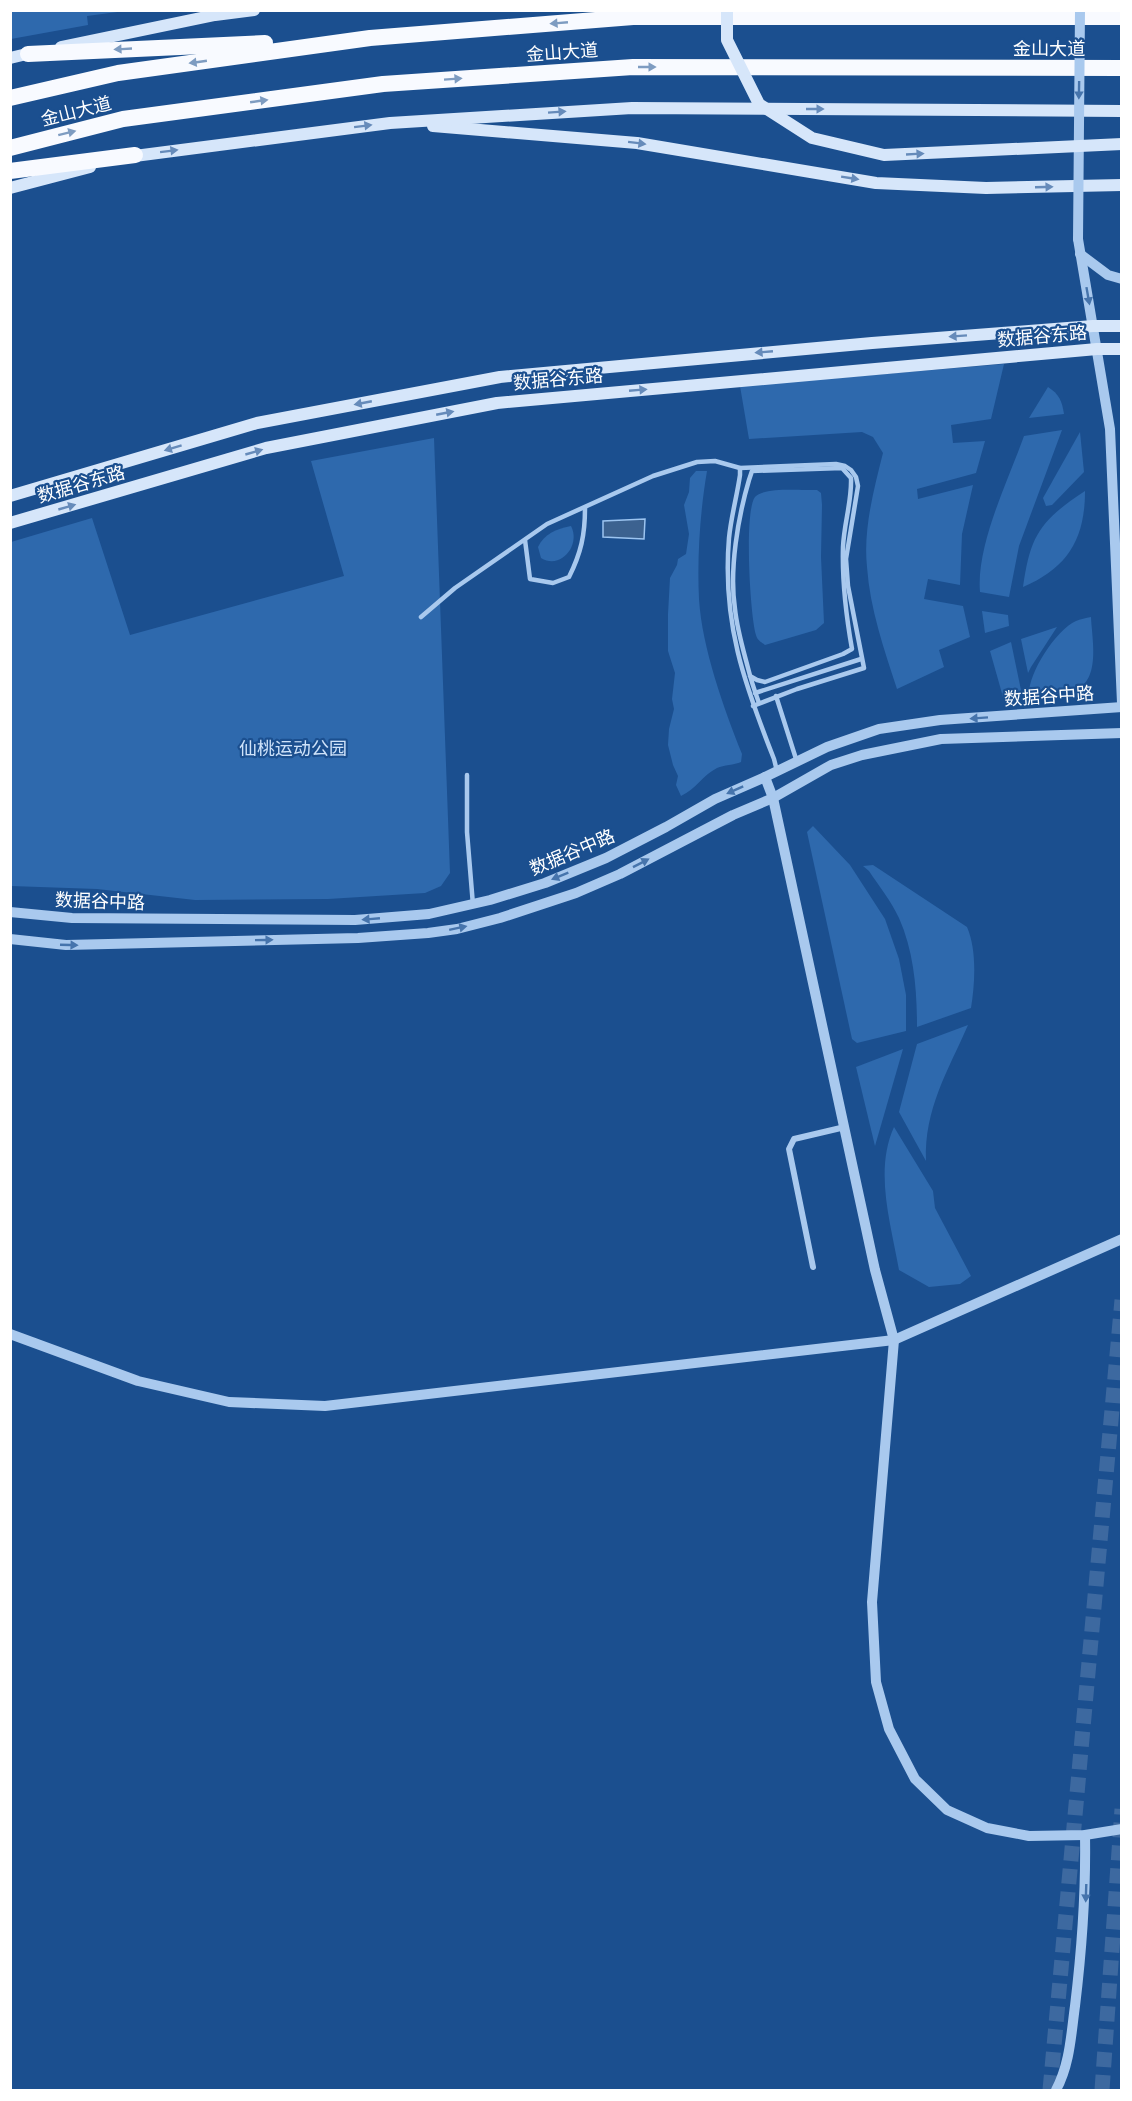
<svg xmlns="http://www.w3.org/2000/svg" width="1132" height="2101" viewBox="0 0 1132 2101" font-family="'Archivo Narrow','Noto Sans SC',sans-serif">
<rect width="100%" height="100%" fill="#1b4f8f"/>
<g fill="#2e69ad">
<path d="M 10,11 L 11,10 L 125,11 L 87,16 L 88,25 L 11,39 Z"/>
<path d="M 1004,364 L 991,419 L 951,425 L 953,443 L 985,441 L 976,473 L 917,489 L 918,499 L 973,485 L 962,534 L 960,585 L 928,579 L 924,599 L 963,606 L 970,637 L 939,650 L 944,667 L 897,689 C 884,649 870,609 867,567 C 863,529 874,489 883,453 L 873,437 L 862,432 L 749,439 L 740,386 Z"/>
<path d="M 1048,387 C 1059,394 1062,401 1064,414 L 1029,418 Z"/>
<path d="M 1062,430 L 1019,546 L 1009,597 L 980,592 C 976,545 1008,481 1024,436 Z"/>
<path d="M 1080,432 L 1084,472 L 1052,505 L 1046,506 L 1043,498 Z"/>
<path d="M 434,438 L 450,873 L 441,886 L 425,893 L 328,899 L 195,900 L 97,889 L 11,886 L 11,542 L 92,518 L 130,635 L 344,576 L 311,461 Z"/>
<path d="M 696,471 L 707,471 C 700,512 697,558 699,599 C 702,648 724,709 742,754 L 741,762 C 734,765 724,765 717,768 C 703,775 696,789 681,796 L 676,785 L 678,776 L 673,765 L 668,745 L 669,729 L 674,709 L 672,699 L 675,673 L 668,651 L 668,614 L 670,578 L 677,565 L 678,559 L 686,554 L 689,534 L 684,505 L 689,492 L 690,478 Z"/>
<path d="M 805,490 L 817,490 L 821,493 L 822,505 L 821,557 L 824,623 L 816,630 L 765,645 C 761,642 757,640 756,635 C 750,615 744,511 755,497 C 763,488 793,490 805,490 Z"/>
<path d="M 1085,491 C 1085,540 1067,568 1023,587 C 1030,535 1041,520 1085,491 Z"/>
<path d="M 571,526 C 581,545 561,570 541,558 L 538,547 C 544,534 556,529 571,526 Z"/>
<path d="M 982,611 L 1008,615 L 1009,626 L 985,633 Z"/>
<path d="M 1091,617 C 1092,641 1102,683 1071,692 C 1058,696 1042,694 1029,695 C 1028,673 1056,630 1076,621 C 1080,619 1086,618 1091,617 Z"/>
<path d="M 1057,627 L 1031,667 L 1028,673 L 1021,639 Z"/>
<path d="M 1011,642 L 1022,695 L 1003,697 L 990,651 Z"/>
<path d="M 813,826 L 850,865 L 885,919 L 899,959 L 906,995 L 906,1031 L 857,1043 L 852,1039 L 807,832 Z"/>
<path d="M 873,865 L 967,927 C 977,950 975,983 971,1008 L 917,1027 C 917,990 914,952 899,918 C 891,901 879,886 869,871 L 863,866 Z"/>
<path d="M 968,1025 C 948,1071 924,1109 926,1161 L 899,1112 L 917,1044 Z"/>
<path d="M 903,1049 L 875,1146 L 856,1067 Z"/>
<path d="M 894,1127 L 933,1191 L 935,1208 L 971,1276 L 960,1284 L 929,1287 L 899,1270 C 891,1224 874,1171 894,1127 Z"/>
</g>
<path fill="#3c6290" stroke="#9cc4f0" stroke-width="1.5" d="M 645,519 L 644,539 L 603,537 L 603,521 Z"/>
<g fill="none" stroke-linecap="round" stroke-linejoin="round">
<g stroke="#3d69a0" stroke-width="15" stroke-dasharray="15 8" stroke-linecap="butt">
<path d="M 1050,2090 L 1122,1300"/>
<path d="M 1102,2090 L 1122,1809"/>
</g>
<g stroke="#a9c9ee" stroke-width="4.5">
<path d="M 740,468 L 740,475 C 737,496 731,517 729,538 C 722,622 744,683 774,759 L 777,771"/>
<path d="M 525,540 L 530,579 L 553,583 L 569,577 C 581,553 585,535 585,508"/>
<path d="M 421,617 L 455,588 L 547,524 L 653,476 L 697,462 L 715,461 L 740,468 L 836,464 L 845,466 L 851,470 L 856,477 L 858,486 L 846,559 L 848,586 L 864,668 L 797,689 L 753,706"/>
<path d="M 750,676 L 757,680 L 765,682 L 843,654 L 852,649 C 846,615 842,581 843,547 C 844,523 852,501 851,478 L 842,468 L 752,471 L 749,480 C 738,517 729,570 735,609 C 737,629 743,649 748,668 C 751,680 755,692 759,703"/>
<path d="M 755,693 L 861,659"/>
<path d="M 776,696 L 797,762"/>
<path d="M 467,775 L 467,832 L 473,905"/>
</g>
<path stroke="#a9c9ee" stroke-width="6" d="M 813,1267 L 789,1149 L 794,1139 L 845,1127"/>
<g stroke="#a9c9ee" stroke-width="10">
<path d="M 1078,239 L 1110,429 L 1122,703"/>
<path d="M 1080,254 L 1108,275 L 1122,279"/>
<path d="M 765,777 L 773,798 L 875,1270 L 894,1340 L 872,1602 L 876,1682 L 889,1729 L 915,1779 L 947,1810 L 987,1828 L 1029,1836 L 1085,1835 L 1122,1829"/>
<path d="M 10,912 L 72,918 L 355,920 L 429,914 L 490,900 L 545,883 L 606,858 L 666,827 L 715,799 L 765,777 L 827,747 L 879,729 L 940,720 L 1122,707"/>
<path d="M 10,939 L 66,945 L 358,938 L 428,933 L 457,929 L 500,918 L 576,893 L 620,874 L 733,815 L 773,798 L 831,765 L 862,755 L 941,739 L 1122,733"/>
<path d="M 10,1334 L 138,1381 L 229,1402 L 325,1406 L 894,1340 L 1122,1239"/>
<path d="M 1056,2090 C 1070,2064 1071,2035 1075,2006 C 1082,1948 1086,1892 1085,1835"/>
</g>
<g stroke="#d6e6fa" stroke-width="12">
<path d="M 61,47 L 215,15 L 254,10"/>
<path d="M 10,58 L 35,52"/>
<path d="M 433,126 L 637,143 L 876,183 L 986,188 L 1122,185"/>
<path d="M 127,157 L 390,123 L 632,108 L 1122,111"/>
<path d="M 10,188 L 90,167"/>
<path d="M 10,496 L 257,423 L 500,377 L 872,343 L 1093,326 L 1122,326"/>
<path d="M 10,523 L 266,448 L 497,403 L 1097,349 L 1122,349"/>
</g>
<g stroke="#f8faff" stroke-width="16">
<path d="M 28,54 L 265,43"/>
<path d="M 10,98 L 118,73 L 370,38 L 633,17 L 1122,17"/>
<path d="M 10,148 L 123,119 L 383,84 L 633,67 L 1122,68"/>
<path d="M 10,171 L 135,155"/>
</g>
<path stroke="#a9c9ee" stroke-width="10" d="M 1078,239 L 1080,10"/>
<path stroke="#d6e6fa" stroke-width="12" d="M 727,10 L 727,40 L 759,104 L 812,138 L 884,155 L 1122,144"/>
</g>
<defs><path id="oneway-solid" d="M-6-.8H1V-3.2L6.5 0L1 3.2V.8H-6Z" transform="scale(1.5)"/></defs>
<g fill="#7e9cc1">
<use href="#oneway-solid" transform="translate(559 23) rotate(175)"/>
<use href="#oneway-solid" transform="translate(123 49) rotate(177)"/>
<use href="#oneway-solid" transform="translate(198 62) rotate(172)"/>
<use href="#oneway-solid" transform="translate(647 67)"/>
<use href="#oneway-solid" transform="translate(453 79) rotate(-4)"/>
<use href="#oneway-solid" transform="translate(259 101) rotate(-8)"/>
<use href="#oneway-solid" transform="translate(67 133) rotate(-14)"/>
</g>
<g fill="#4674ac">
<use href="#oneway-solid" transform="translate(1079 90) rotate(91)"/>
<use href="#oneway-solid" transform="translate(1088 296) rotate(80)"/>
<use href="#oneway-solid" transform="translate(979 718) rotate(176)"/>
<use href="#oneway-solid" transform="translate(735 790) rotate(156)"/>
<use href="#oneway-solid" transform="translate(641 863) rotate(-27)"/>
<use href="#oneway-solid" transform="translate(560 876) rotate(158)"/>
<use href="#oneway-solid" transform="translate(371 919) rotate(175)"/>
<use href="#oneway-solid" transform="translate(458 928) rotate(-12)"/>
<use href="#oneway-solid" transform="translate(264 940) rotate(-1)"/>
<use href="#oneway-solid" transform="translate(69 945) rotate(2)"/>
<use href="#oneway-solid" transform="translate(1086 1893) rotate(92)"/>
</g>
<g fill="#668bba">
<use href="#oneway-solid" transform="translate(815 109)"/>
<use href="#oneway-solid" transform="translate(557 112) rotate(-4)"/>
<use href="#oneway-solid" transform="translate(363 126) rotate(-7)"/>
<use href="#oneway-solid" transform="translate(637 143) rotate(7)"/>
<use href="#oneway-solid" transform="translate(169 151) rotate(-7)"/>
<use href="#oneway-solid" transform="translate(915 154) rotate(-3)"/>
<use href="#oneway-solid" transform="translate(850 178) rotate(9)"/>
<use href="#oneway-solid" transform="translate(1044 187) rotate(-2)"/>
<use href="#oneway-solid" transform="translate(958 336) rotate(176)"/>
<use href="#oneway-solid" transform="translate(764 352) rotate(175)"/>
<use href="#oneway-solid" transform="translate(638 390) rotate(-5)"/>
<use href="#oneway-solid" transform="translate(363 403) rotate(169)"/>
<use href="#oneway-solid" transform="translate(445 413) rotate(-11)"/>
<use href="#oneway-solid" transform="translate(173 448) rotate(163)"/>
<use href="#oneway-solid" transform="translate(254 452) rotate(-16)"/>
<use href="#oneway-solid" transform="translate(67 507) rotate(-16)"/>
</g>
<g text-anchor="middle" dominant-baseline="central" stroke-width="4.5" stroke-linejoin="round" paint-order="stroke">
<g font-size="18" fill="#fff" stroke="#1b4f8f">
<text x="1049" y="48">金山大道</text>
<text transform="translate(562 52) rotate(-4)">金山大道</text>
<text transform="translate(76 111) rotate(-14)">金山大道</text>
<text transform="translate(1042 336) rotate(-5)">数据谷东路</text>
<text transform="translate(558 379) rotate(-5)">数据谷东路</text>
<text transform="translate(81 484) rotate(-16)">数据谷东路</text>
<text transform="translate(1049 696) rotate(-4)">数据谷中路</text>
<text transform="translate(572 852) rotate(-23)">数据谷中路</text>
<text transform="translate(100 901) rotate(2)">数据谷中路</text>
</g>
<g font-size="18" fill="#cfe3fa" stroke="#1b4f8f">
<text x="293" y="748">仙桃运动公园</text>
</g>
</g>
<rect width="1132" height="2101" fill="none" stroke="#ffffff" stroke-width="24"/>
</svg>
